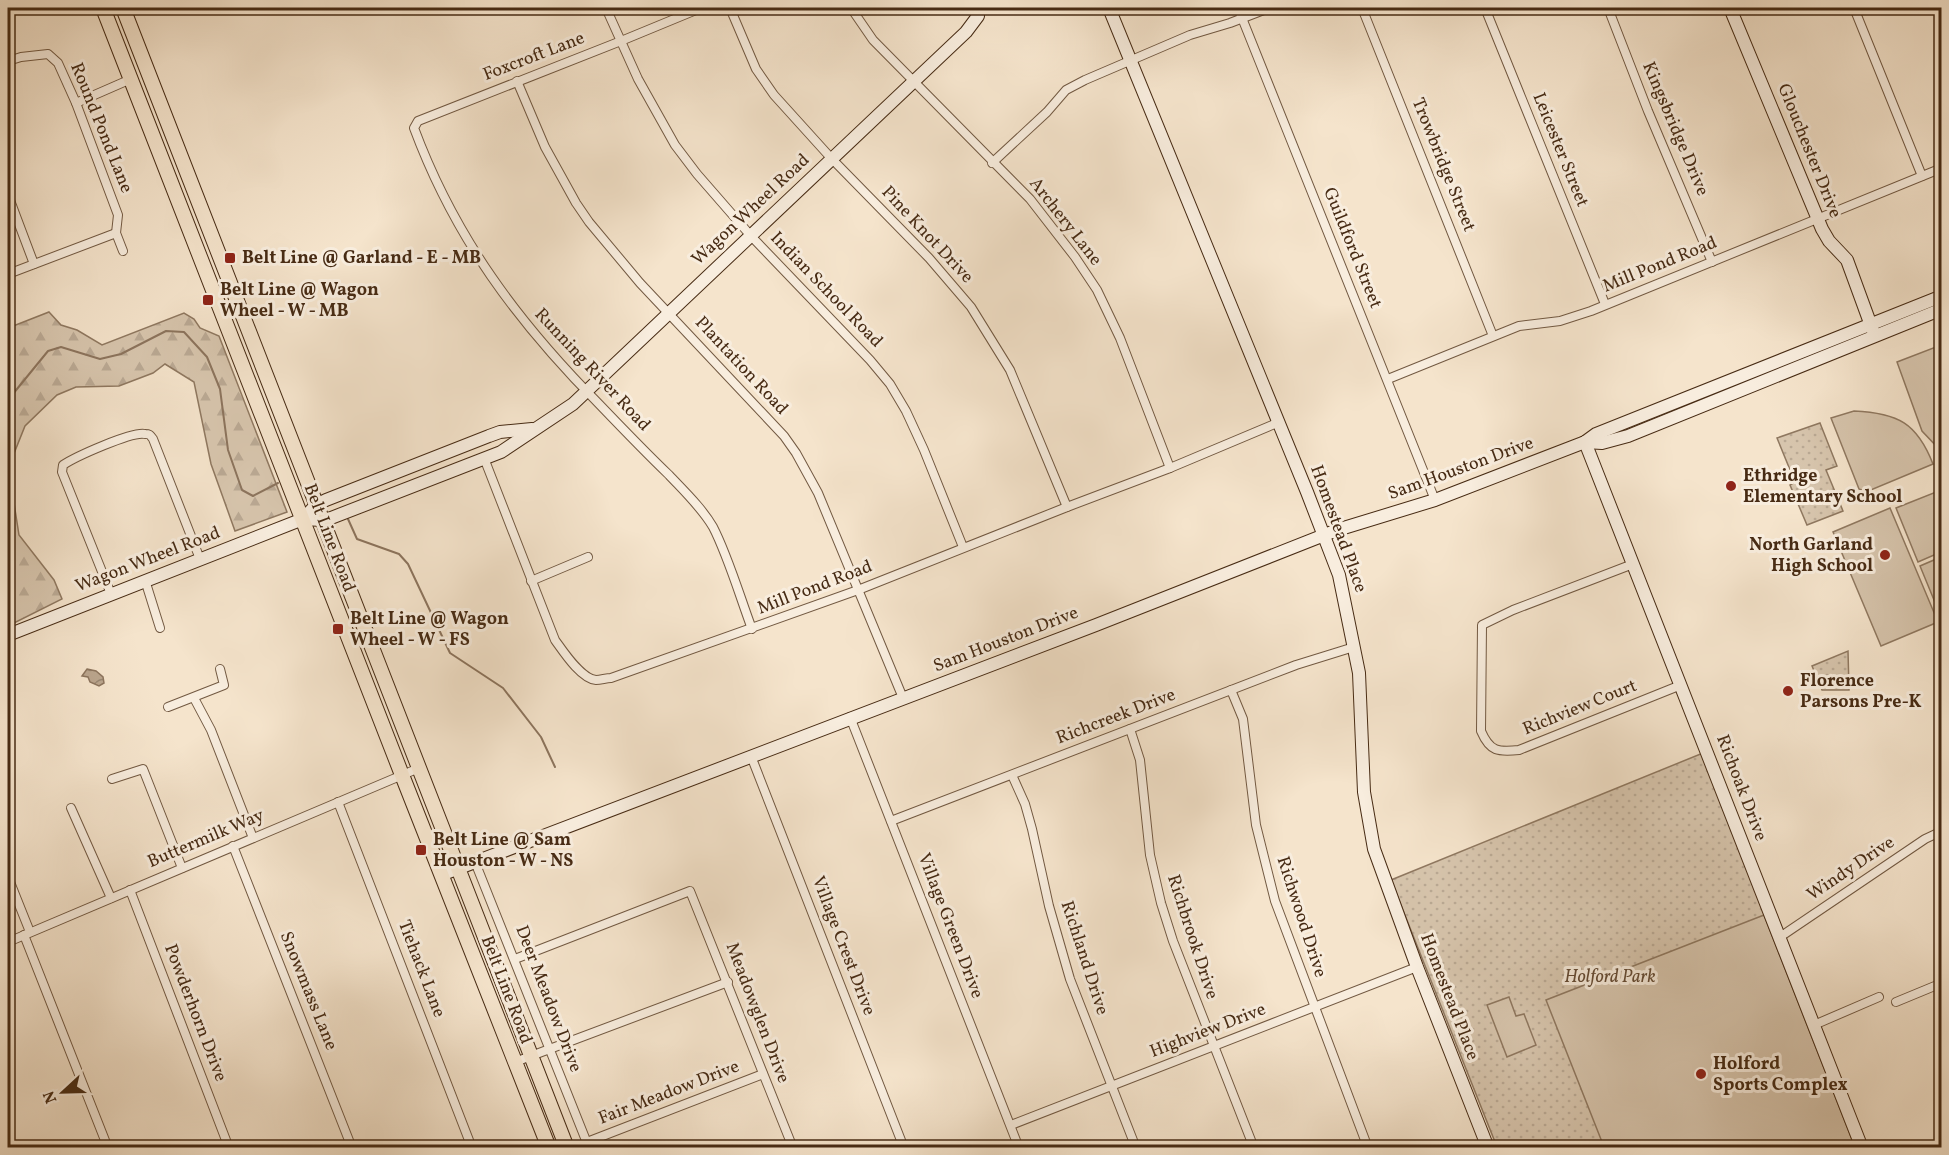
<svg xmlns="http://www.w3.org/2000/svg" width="1949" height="1155" viewBox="0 0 1949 1155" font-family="Vollkorn,serif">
<defs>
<pattern id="grass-dots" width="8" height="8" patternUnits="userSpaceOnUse" patternTransform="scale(1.5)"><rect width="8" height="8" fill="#d7c5ad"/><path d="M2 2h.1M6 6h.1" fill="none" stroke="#baa994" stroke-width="1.8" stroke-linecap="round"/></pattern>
<pattern id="forest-firs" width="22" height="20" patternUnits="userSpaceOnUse" patternTransform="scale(1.5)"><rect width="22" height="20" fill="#d7c5ad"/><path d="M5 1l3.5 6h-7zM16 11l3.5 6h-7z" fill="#baa994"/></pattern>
<pattern id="water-waves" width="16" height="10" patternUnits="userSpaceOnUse" patternTransform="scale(1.5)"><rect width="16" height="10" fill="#baa58d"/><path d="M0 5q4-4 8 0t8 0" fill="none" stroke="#998772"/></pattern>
</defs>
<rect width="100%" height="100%" fill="#f5e4cc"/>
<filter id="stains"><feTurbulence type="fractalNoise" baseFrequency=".00333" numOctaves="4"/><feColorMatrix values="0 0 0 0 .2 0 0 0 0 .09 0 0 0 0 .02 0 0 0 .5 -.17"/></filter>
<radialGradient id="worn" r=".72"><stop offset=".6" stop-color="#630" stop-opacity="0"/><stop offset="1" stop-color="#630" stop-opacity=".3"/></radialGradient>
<g fill="url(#grass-dots)" stroke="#8f7860" stroke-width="1.5">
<path d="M 1820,423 L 1837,466 L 1826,470 L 1843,511 L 1807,525 L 1790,485 L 1795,482 L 1777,438 Z"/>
<path d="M 1848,651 L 1849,690 L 1822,690 L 1812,666 Z"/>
<path d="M 1703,753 L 1855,1147 L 1497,1147 L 1391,880 Z"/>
</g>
<path fill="url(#forest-firs)" stroke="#8f7860" stroke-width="1.5" d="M 49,312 L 61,325 L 77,330 L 102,345 L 184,313 L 194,319 L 200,328 L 219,336 L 287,512 L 235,531 L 211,464 L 194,382 L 165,364 L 153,373 L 119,386 L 76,387 L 57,395 L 25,426 L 11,461 L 11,484 L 19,535 L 54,580 L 62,599 L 8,626 L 8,328 Z"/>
<g fill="#d7c5ad" stroke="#8f7860" stroke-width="1.5">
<path d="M 1941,345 L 1941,451 L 1922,431 L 1897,362 Z"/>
<path d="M 1854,411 C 1898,413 1917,423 1933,464 L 1866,492 L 1859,489 L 1831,418 Z"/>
<path d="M 1941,490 L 1941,552 L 1918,562 L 1896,508 Z"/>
<path d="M 1890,508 L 1938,622 L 1881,646 L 1833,532 Z"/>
<path d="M 1941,557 L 1941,617 L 1920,566 Z"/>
<path d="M 1941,642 L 1941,690 C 1932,675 1933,657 1941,642 Z"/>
<path d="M 1764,915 L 1855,1147 L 1604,1147 L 1546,1000 Z"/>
<path d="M 1509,997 L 1516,1016 L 1524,1014 L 1536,1045 L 1507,1057 L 1487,1005 Z"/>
</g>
<path fill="url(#water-waves)" stroke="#8c745d" stroke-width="1.5" d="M 87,669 L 96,671 L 103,677 L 104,683 L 99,686 L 90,682 L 88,677 L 82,676 Z"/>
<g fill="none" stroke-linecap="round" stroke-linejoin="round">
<g stroke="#8c745d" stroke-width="2">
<path d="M 8,400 L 48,351 L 61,347 L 100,359 L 121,354 L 166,331 L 184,332 L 207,357 L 220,389 L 228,450 L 242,490 L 253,496 L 278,483"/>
<path d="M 348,519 L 357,539 L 399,554 L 408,564 L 450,653 L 503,688 L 541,737 L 555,767"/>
</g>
<defs>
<g id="street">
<path d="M 606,8 L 638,79 L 675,145 L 697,174 L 751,236 L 870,360 L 890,384 L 906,411 L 924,450 L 963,547"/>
<path d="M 701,8 L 621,41 L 418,121 L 414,128 C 455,238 517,321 599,404 C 622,428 645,452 669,475 C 684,491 702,508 713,527 C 728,556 740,597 752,629"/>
<path d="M 730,8 L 756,69 L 774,95 L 831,158 L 929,258 L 971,307 L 1010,370 L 1067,507"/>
<path d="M 851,8 L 873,40 L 1030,199 L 1075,257 L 1097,290 L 1120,338 L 1170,468"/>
<path d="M 1238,8 L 1435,500"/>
<path d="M 1362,8 L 1493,336"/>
<path d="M 1485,8 L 1605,304"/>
<path d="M 1608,8 L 1648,111 L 1712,262"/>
<path d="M 1854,8 L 1922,176"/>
<path d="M 8,61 L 21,57 L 48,54 L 58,63 L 76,103 L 118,215 L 116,233 L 123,251"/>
<path d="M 517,81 L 545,147 L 576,203 L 589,222 L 640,283 L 784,436 L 796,453 L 818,493 L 903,698"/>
<path d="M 76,103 L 131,79"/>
<path d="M 992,163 L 1047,112 L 1066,90 L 1085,80 L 1190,35 L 1230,23 L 1269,8"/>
<path d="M 8,195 L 34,264"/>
<path d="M 8,274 L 116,233"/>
<path d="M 1388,379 L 1519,326 L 1560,321 L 1591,311 L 1942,168"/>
<path d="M 484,458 L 555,640 C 563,651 581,679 596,680 C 601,680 606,678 611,678 L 858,590 L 1067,507 L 1170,468 L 1277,423"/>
<path d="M 1633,564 L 1513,610 L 1482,625 L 1481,731 C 1490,752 1498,752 1519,750 L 1681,685"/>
<path d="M 145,580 L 160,628"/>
<path d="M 531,581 L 588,557"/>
<path d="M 111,594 L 62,472 L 63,465 C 75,457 132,431 145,434 C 150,434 150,435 153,439 L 200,559"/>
<path d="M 1231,690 L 1243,719 L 1256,825 L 1275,901 L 1368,1148"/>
<path d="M 194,698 L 211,730 L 253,838"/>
<path d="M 168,707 L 224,685 L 220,669"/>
<path d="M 850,717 L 1019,1148"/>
<path d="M 1130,729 L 1140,760 L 1150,855 L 1161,903 L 1173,941 L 1254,1148"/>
<path d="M 751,756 L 904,1148"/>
<path d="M 1012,775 L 1025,804 L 1032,829 L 1049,906 L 1070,979 L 1136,1148"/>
<path d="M 112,779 L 143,769 L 182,868"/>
<path d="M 338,802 L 472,1148"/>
<path d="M 71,808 L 111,898"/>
<path d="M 891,821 L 1296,665 L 1354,647"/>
<path d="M 233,846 L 352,1148"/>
<path d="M 475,862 L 589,1148"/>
<path d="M 8,877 L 30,932"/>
<path d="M 130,890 L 229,1148"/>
<path d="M 24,935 L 108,1148"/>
<path d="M 1780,937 L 1925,839 L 1942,831"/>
<path d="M 8,942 L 419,768"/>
<path d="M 515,959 L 690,891 L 793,1148"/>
<path d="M 1896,1002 L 1942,983"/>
<path d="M 1814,1025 L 1879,997"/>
<path d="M 515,1062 L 728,982"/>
<path d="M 1011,1125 L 1417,967"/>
<path d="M 587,1142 L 763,1074"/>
</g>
<g id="secondary">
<path d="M 1109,8 L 1307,492 L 1339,575 L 1359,673 L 1364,792 L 1374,849 L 1417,967 L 1488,1148"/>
<path d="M 1730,8 L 1822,229 L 1829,241 L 1847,260 L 1873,331"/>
<path d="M 1585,442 L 1862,1148"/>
<path d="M 1585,442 L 1602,443 L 1628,436 L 1942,309"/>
<path d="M 303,519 L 316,505 L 326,500 L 489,436 L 500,432 L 532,429"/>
<path d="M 8,635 L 303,519 L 322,520 L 331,518 L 501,452 L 573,404 L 966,32 L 978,16 L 977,8"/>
<path d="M 441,875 L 1096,625 L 1337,530 L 1435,500 L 1585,442 L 1596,434 L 1942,296"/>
</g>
<g id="primary">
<path d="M 103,8 L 402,775 L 549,1148"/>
<path d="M 123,8 L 567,1148"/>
</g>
</defs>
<use href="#street" stroke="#725942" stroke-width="10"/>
<use href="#secondary" stroke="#472b14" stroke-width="14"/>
<use href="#primary" stroke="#472b14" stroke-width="16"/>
<use href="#street" stroke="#f8edde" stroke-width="8"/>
<use href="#secondary" stroke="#f8edde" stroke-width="12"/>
<use href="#primary" stroke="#f5e4cc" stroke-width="14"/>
</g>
<g fill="#8f2418" stroke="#f8edde" stroke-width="2">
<rect x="224" y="252" width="12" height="12" rx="3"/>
<rect x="202" y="294" width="12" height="12" rx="3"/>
<circle cx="1731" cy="486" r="6"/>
<circle cx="1885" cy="555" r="6"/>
<rect x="332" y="623" width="12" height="12" rx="3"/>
<circle cx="1788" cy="691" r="6"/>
<rect x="415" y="844" width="12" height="12" rx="3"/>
<circle cx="1701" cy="1074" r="6"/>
</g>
<g text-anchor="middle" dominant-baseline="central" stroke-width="6" stroke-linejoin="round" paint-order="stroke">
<g font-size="18" fill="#472b14" stroke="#f8edde">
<text transform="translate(534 57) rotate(-21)">Foxcroft Lane</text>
<text transform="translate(101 128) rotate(68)">Round Pond Lane</text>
<text transform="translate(1675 129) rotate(67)">Kingsbridge Drive</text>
<text transform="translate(1560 150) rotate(68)">Leicester Street</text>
<text transform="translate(1809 151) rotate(68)">Glouchester Drive</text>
<text transform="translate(1443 165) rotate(68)">Trowbridge Street</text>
<text transform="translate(751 210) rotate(-43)">Wagon Wheel Road</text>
<text transform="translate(1065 222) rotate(52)">Archery Lane</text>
<text transform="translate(927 235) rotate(47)">Pine Knot Drive</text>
<text transform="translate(1352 248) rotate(68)">Guildford Street</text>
<text transform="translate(1660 265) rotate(-22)">Mill Pond Road</text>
<text transform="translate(826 290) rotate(46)">Indian School Road</text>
<text transform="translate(741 366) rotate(47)">Plantation Road</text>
<text transform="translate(592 370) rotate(47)">Running River Road</text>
<text transform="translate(1461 469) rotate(-20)">Sam Houston Drive</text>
<text transform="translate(1338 529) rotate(70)">Homestead Place</text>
<text transform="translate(329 538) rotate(69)">Belt Line Road</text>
<text transform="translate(148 560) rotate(-21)">Wagon Wheel Road</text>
<text transform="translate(815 588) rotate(-21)">Mill Pond Road</text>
<text transform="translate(1006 640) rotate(-21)">Sam Houston Drive</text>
<text transform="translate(1580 708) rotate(-22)">Richview Court</text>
<text transform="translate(1116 717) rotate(-21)">Richcreek Drive</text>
<text transform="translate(1741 788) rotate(69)">Richoak Drive</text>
<text transform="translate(206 839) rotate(-23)">Buttermilk Way</text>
<text transform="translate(1851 869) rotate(-34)">Windy Drive</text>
<text transform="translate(1301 917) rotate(72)">Richwood Drive</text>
<text transform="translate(950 926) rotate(69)">Village Green Drive</text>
<text transform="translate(1192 937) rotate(72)">Richbrook Drive</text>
<text transform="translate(843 946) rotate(69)">Village Crest Drive</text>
<text transform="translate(1084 958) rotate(72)">Richland Drive</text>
<text transform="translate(421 969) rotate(69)">Tiehack Lane</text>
<text transform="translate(506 990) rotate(69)">Belt Line Road</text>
<text transform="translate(308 991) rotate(68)">Snowmass Lane</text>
<text transform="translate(1449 997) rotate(69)">Homestead Place</text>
<text transform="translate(548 999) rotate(69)">Deer Meadow Drive</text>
<text transform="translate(195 1013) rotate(69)">Powderhorn Drive</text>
<text transform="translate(757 1013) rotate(69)">Meadowglen Drive</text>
<text transform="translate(1208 1031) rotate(-21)">Highview Drive</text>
<text transform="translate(669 1093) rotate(-21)">Fair Meadow Drive</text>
</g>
<g font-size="18" font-weight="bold" fill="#472b14" stroke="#f8edde" text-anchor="start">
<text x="242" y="258">Belt Line @ Garland - E - MB</text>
<text x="220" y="290">Belt Line @ Wagon<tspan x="220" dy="21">Wheel - W - MB</tspan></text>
<text x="1743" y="476">Ethridge<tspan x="1743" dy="21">Elementary School</tspan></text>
<text x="1873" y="545" text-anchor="end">North Garland<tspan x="1873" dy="21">High School</tspan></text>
<text x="350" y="619">Belt Line @ Wagon<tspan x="350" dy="21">Wheel - W - FS</tspan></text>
<text x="1800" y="681">Florence<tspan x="1800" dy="21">Parsons Pre-K</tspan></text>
<text x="433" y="840">Belt Line @ Sam<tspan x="433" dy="21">Houston - W - NS</tspan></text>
<text x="1713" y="1064">Holford<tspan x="1713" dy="21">Sports Complex</tspan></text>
</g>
<g font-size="18" font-style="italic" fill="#644a33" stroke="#f8edde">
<text x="1610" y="977">Holford Park</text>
</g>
</g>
<rect width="1949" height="1155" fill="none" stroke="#f5e4cc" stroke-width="30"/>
<rect x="9" y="9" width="1931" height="1137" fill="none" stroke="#472b14" stroke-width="3"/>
<rect x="15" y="15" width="1919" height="1125" fill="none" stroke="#472b14" stroke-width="1.5"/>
<g transform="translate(63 1092) rotate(248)" stroke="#f8edde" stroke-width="4.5" paint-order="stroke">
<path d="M0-4.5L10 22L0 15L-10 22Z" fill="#472b14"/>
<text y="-9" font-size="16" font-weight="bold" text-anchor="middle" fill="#472b14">N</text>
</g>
<rect width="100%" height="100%" filter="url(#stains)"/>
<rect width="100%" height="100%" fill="url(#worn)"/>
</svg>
